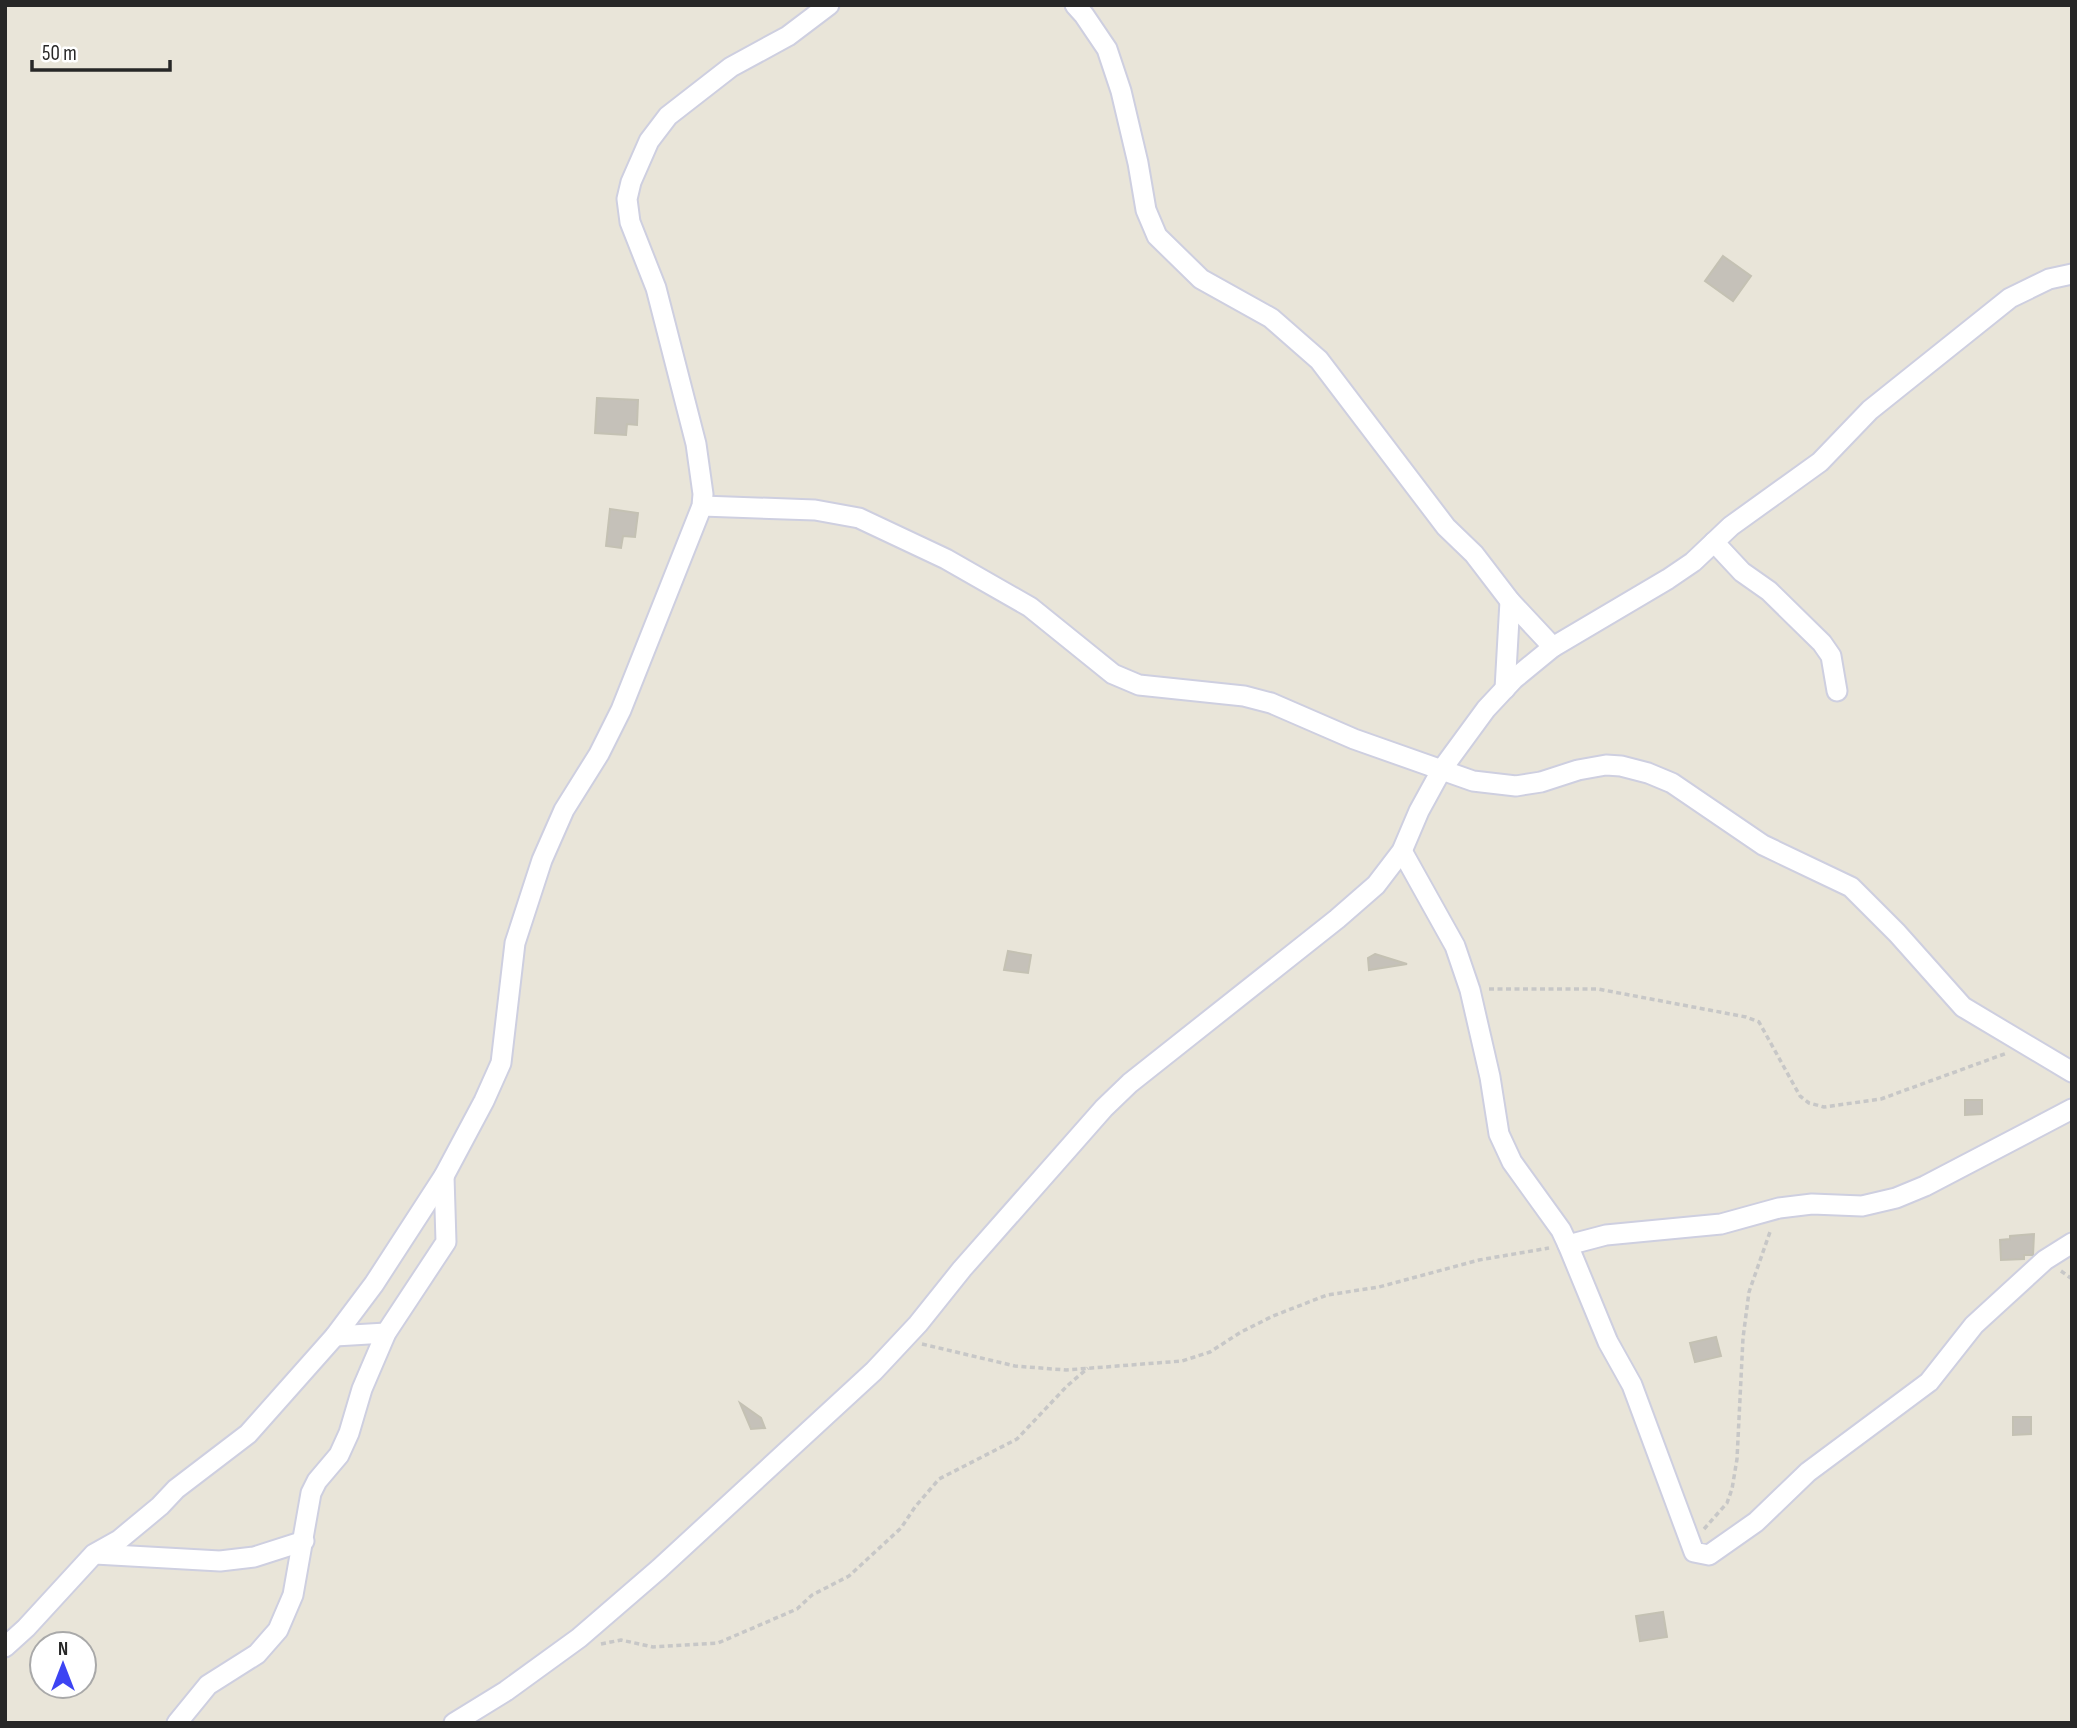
<svg xmlns="http://www.w3.org/2000/svg" width="2077" height="1728" viewBox="0 0 2077 1728" font-family="'Sofia Sans Condensed',sans-serif">
<rect width="100%" height="100%" fill="#e9e5d9"/>
<g fill="#c5c1b9" stroke="#c4c1b3" stroke-width="2">
<path d="M 1723,256 L 1751,276 L 1733,301 L 1705,281 Z"/>
<path d="M 597,398 L 638,400 L 637,425 L 627,424 L 626,435 L 595,433 Z"/>
<path d="M 610,509 L 638,513 L 635,537 L 623,536 L 621,548 L 606,546 Z"/>
<path d="M 1008,951 L 1031,955 L 1028,973 L 1004,970 Z"/>
<path d="M 1375,954 L 1407,964 L 1369,970 L 1368,958 Z"/>
<path d="M 1965,1100 L 1982,1100 L 1982,1114 L 1965,1115 Z"/>
<path d="M 2034,1234 L 2033,1255 L 2024,1255 L 2024,1259 L 2001,1260 L 2000,1240 L 2010,1239 L 2010,1236 Z"/>
<path d="M 1716,1337 L 1721,1356 L 1695,1362 L 1690,1343 Z"/>
<path d="M 740,1403 L 761,1418 L 765,1428 L 751,1429 Z"/>
<path d="M 2013,1417 L 2031,1417 L 2031,1434 L 2013,1435 Z"/>
<path d="M 1663,1612 L 1667,1637 L 1640,1641 L 1636,1616 Z"/>
</g>
<g fill="none" stroke-linecap="round" stroke-linejoin="round">
<defs>
<g id="minor">
<path d="M 1075,5 L 1084,15 L 1107,49 L 1121,91 L 1138,163 L 1146,210 L 1157,236 L 1201,279 L 1271,318 L 1319,360 L 1446,527 L 1474,554 L 1510,601 L 1553,647"/>
<path d="M 702,506 L 815,510 L 859,518 L 946,559 L 1030,607 L 1113,674 L 1139,685 L 1244,696 L 1271,703 L 1354,739 L 1473,781 L 1516,786 L 1541,782 L 1578,770 L 1606,765 L 1621,766 L 1648,773 L 1672,783 L 1763,845 L 1851,887 L 1897,933 L 1963,1007 L 2072,1072"/>
<path d="M 1714,542 L 1742,572 L 1769,591 L 1822,643 L 1831,656 L 1837,691"/>
<path d="M 1505,689 L 1510,601"/>
<path d="M 1402,851 L 1455,946 L 1470,990 L 1490,1077 L 1499,1134 L 1512,1162 L 1561,1230 L 1568,1245 L 1608,1342 L 1632,1385 L 1694,1552 L 1709,1555 L 1756,1522 L 1808,1472 L 1929,1382 L 1974,1325 L 2045,1260 L 2072,1243"/>
<path d="M 1568,1245 L 1606,1235 L 1721,1224 L 1779,1208 L 1812,1204 L 1862,1206 L 1896,1198 L 1925,1186 L 2072,1109"/>
<path d="M 335,1336 L 386,1333"/>
<path d="M 95,1554 L 220,1561 L 254,1557 L 304,1541"/>
<path d="M 5,1647 L 26,1628 L 94,1554 L 119,1540 L 160,1506 L 176,1489 L 248,1434 L 335,1336 L 374,1284 L 444,1176 L 484,1101 L 501,1063 L 515,943 L 542,860 L 564,810 L 599,754 L 621,710 L 702,506 L 703,494 L 696,444 L 656,288 L 630,222 L 627,199 L 631,182 L 649,141 L 668,116 L 731,67 L 788,36 L 829,5"/>
<path d="M 177,1723 L 208,1685 L 257,1654 L 278,1630 L 293,1595 L 311,1493 L 317,1481 L 339,1455 L 349,1433 L 362,1389 L 386,1333 L 446,1242 L 444,1176"/>
<path d="M 454,1723 L 506,1691 L 579,1638 L 659,1569 L 874,1371 L 918,1324 L 962,1269 L 1104,1108 L 1130,1083 L 1337,919 L 1376,885 L 1402,851 L 1419,811 L 1442,769 L 1486,709 L 1514,679 L 1553,647 L 1668,579 L 1693,562 L 1731,526 L 1820,462 L 1870,410 L 2010,298 L 2049,279 L 2072,274"/>
</g>
</defs>
<use href="#minor" stroke="#cecfe0" stroke-width="23"/>
<g stroke="#c7c7c7" stroke-width="3.5" stroke-dasharray="5 3.5" stroke-linecap="butt">
<path d="M 1489,989 L 1598,989 L 1746,1017 L 1759,1022 L 1800,1096 L 1809,1103 L 1824,1107 L 1881,1099 L 2007,1053"/>
<path d="M 2061,1271 L 2072,1279"/>
<path d="M 922,1344 L 1015,1366 L 1066,1370 L 1182,1361 L 1210,1352 L 1241,1332 L 1273,1316 L 1327,1295 L 1379,1287 L 1479,1260 L 1549,1248"/>
<path d="M 1704,1529 L 1727,1503 L 1732,1489 L 1737,1459 L 1743,1338 L 1749,1292 L 1771,1229"/>
<path d="M 601,1644 L 621,1640 L 653,1647 L 718,1643 L 797,1609 L 812,1595 L 849,1576 L 901,1528 L 915,1507 L 939,1479 L 1017,1439 L 1067,1386 L 1088,1368"/>
</g>
<use href="#minor" stroke="#fff" stroke-width="19"/>
</g>
<rect width="2077" height="1728" fill="none" stroke="#272727" stroke-width="14"/>
<g transform="translate(63 1665)"><circle r="33" fill="#ffffff" stroke="#a9a9a9" stroke-width="2"/>
<path d="M0-5L12 26L0 18L-12 26Z" fill="#3d44f3"/>
<text y="-10" font-size="19" font-weight="bold" text-anchor="middle" fill="#272727">N</text>
</g>
<path d="M32 60v10h138v-10" fill="none" stroke="#272727" stroke-width="3.5"/>
<text x="42" y="60" font-size="21" fill="#272727" stroke="#ffffff" stroke-width="5" paint-order="stroke">50 m</text>
</svg>
